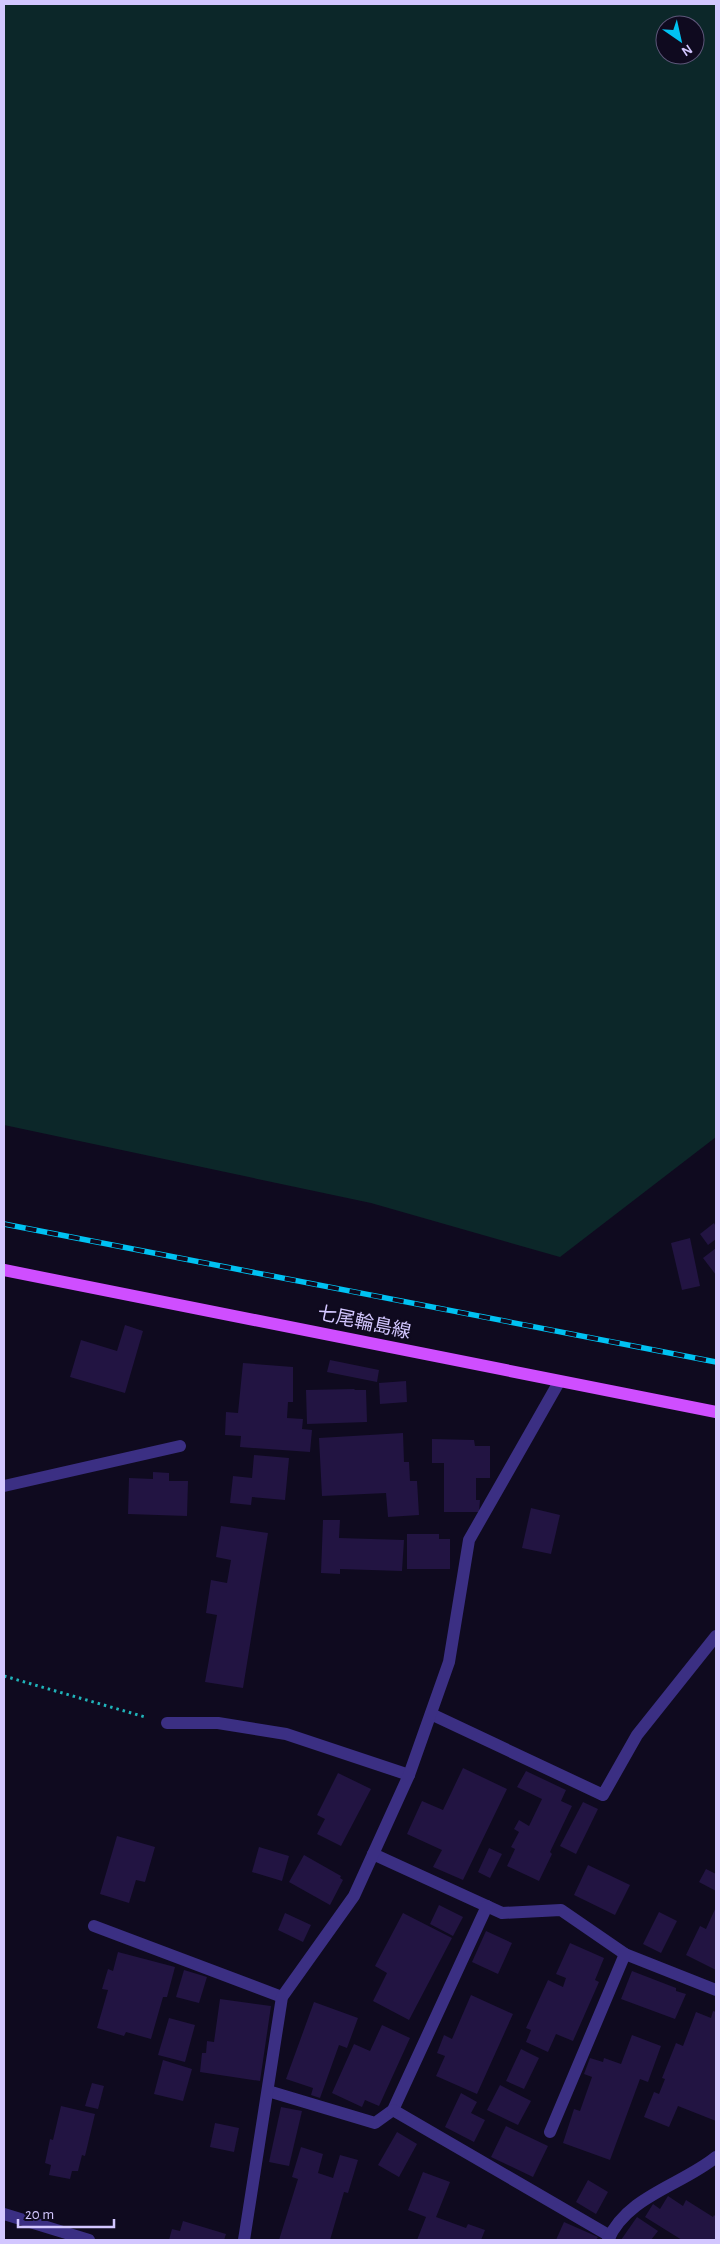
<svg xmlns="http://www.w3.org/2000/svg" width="720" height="2244" viewBox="0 0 720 2244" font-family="'Alegreya Sans','Noto Sans JP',sans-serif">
<rect width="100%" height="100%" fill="#0f0a1f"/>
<path fill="#0c2729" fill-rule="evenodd" d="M 4,4 L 716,4 L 716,1137 L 560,1257 L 371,1203 L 4,1125 ZM 665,25 L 695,25 L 695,55 L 665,55 Z"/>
<g fill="#221442">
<path d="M 714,1223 L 716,1227 L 716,1239 L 708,1245 L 700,1234 Z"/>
<path d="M 690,1238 L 700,1286 L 682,1290 L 671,1243 Z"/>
<path d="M 716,1248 L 716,1275 L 703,1258 Z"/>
<path d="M 125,1325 L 143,1331 L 125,1393 L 70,1377 L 81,1340 L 117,1351 Z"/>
<path d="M 330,1360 L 379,1370 L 377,1382 L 327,1372 Z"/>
<path d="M 243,1363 L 293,1367 L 293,1402 L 288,1402 L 287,1418 L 303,1419 L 302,1429 L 312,1430 L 310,1452 L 240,1447 L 241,1436 L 225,1435 L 226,1412 L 238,1413 Z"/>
<path d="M 406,1381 L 407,1402 L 380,1404 L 379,1383 Z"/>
<path d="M 354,1389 L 355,1390 L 366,1390 L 367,1422 L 307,1424 L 306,1390 Z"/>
<path d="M 403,1433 L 404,1462 L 409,1462 L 410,1481 L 417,1481 L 419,1515 L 388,1517 L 386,1493 L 322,1496 L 319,1438 Z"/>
<path d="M 432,1439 L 474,1440 L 475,1446 L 490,1446 L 490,1478 L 476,1478 L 476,1500 L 480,1500 L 479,1512 L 444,1512 L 444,1463 L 432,1463 Z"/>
<path d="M 254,1455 L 289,1458 L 285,1500 L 252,1497 L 251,1505 L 230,1503 L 233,1476 L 252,1478 Z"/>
<path d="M 153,1472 L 169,1473 L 169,1481 L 188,1481 L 187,1516 L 128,1514 L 129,1478 L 153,1479 Z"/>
<path d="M 531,1508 L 560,1515 L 551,1554 L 522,1548 Z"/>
<path d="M 323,1520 L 340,1520 L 339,1538 L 404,1540 L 402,1571 L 340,1569 L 340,1574 L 321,1573 Z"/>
<path d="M 221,1526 L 268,1533 L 243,1688 L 205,1682 L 217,1615 L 206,1613 L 211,1580 L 227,1583 L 231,1560 L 216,1557 Z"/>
<path d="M 407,1534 L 439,1534 L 439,1539 L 450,1539 L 450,1569 L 407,1569 Z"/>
<path d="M 463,1768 L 507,1789 L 463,1880 L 433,1867 L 442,1850 L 407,1834 L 422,1801 L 443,1810 Z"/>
<path d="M 526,1771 L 566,1790 L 561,1801 L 572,1806 L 550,1852 L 552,1854 L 539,1881 L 507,1866 L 515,1849 L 511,1847 L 519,1832 L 514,1829 L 519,1820 L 529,1826 L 542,1799 L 517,1787 Z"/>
<path d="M 338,1773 L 371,1789 L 341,1846 L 317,1834 L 325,1819 L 317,1815 Z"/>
<path d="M 583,1802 L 598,1809 L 576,1854 L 560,1846 Z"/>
<path d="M 117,1836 L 155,1847 L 145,1882 L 136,1880 L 129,1903 L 100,1894 Z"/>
<path d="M 259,1847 L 289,1856 L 282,1881 L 252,1872 Z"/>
<path d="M 489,1848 L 502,1854 L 490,1878 L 478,1872 Z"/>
<path d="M 304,1855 L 341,1876 L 340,1878 L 343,1880 L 330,1905 L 289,1882 Z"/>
<path d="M 588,1865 L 630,1885 L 615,1915 L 574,1895 Z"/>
<path d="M 706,1869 L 716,1874 L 716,1891 L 699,1882 Z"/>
<path d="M 439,1905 L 463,1917 L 453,1936 L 430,1924 Z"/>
<path d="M 716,1907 L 716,1970 L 686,1955 L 700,1926 L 706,1929 Z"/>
<path d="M 659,1912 L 677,1921 L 661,1953 L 643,1944 Z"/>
<path d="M 285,1913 L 311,1925 L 303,1942 L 278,1930 Z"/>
<path d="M 403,1913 L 452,1938 L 409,2020 L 373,2001 L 387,1973 L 375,1966 Z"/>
<path d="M 486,1931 L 512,1943 L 498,1974 L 472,1962 Z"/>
<path d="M 570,1943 L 604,1958 L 595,1980 L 599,1982 L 573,2041 L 556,2034 L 548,2052 L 526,2042 L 531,2030 L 526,2028 L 548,1980 L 563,1987 L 566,1978 L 556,1974 Z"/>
<path d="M 118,1952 L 175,1967 L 167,1997 L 163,1997 L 151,2039 L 126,2032 L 124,2036 L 97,2028 L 108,1990 L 102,1989 L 108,1969 L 113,1971 Z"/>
<path d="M 184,1970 L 207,1977 L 199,2003 L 176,1997 Z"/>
<path d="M 632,1971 L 676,1988 L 676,1991 L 686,1994 L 675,2019 L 621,1999 Z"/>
<path d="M 471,1995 L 513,2014 L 477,2094 L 436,2076 L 445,2056 L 437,2053 L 444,2035 L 452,2039 Z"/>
<path d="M 220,1999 L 271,2006 L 260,2081 L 200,2072 L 202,2053 L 206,2053 L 207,2041 L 214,2042 Z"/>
<path d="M 314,2002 L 358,2018 L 347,2048 L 339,2045 L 320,2098 L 311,2095 L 313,2088 L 286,2079 Z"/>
<path d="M 713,2011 L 716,2012 L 716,2121 L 678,2106 L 669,2127 L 644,2117 L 654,2092 L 659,2094 L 665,2079 L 662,2078 L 676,2043 L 683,2046 L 696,2012 L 711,2018 Z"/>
<path d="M 169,2018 L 195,2025 L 185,2062 L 158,2055 Z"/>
<path d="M 382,2025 L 410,2038 L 379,2106 L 365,2100 L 362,2107 L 332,2093 L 354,2044 L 370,2051 Z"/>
<path d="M 632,2035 L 661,2046 L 648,2082 L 640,2079 L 610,2160 L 563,2143 L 574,2109 L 580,2111 L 592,2077 L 584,2074 L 590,2058 L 603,2062 L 604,2058 L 621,2064 Z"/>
<path d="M 521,2049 L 539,2058 L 524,2089 L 506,2081 Z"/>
<path d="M 163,2060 L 192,2069 L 183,2101 L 154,2094 Z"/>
<path d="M 92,2083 L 104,2086 L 98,2109 L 85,2106 Z"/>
<path d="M 500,2085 L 531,2101 L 518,2125 L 487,2110 Z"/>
<path d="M 461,2093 L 477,2102 L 471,2113 L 485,2120 L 474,2142 L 445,2127 Z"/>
<path d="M 61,2106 L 95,2114 L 85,2156 L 82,2155 L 78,2171 L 72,2171 L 70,2179 L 49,2175 L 51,2165 L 45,2163 L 50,2139 L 53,2140 Z"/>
<path d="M 281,2107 L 302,2111 L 289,2166 L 269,2162 Z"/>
<path d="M 215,2123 L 239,2128 L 234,2152 L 210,2147 Z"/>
<path d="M 506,2126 L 548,2146 L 533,2177 L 491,2157 Z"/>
<path d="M 397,2132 L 417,2144 L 399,2177 L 378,2165 Z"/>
<path d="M 301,2147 L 323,2154 L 318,2173 L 333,2178 L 340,2155 L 358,2160 L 348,2193 L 344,2192 L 330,2240 L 279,2240 L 298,2179 L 292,2177 Z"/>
<path d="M 423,2172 L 450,2182 L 436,2217 L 466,2228 L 468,2224 L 485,2230 L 481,2240 L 417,2240 L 426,2217 L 408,2210 Z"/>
<path d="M 588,2180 L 608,2192 L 596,2214 L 576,2202 Z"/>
<path d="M 668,2196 L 683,2206 L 686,2200 L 713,2217 L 714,2215 L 716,2217 L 716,2240 L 682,2240 L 645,2217 L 653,2204 L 660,2209 Z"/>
<path d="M 637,2217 L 658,2231 L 651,2240 L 621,2240 Z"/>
<path d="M 183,2221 L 226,2234 L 224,2240 L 169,2240 L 172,2229 L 180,2231 Z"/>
<path d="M 564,2222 L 598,2237 L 596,2240 L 556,2240 Z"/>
</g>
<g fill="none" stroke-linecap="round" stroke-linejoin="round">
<path stroke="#20b4ba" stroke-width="3" stroke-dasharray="2.5 4" stroke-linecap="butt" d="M 4,1676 L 145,1717"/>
<path stroke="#3b2f83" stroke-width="12" d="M 94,1926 L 282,1997"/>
<g stroke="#3b2f83" stroke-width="12">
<path d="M 4,1486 L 180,1446"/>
<path d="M 431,1714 L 603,1795 L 637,1735 L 716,1636"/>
<path d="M 167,1723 L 218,1723 L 286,1734 L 409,1775"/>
<path d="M 373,1854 L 502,1913 L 561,1910 L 625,1954 L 716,1990"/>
<path d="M 268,2091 L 375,2123 L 393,2110 L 487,1906"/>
<path d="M 393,2110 L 610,2236"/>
<path d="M 550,2132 L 625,1954"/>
<path d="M 4,2214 L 89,2240"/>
<path d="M 244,2240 L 282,1997 L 354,1896 L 409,1775 L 449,1662 L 469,1540 L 559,1382"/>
<path d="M 608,2240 C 627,2196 682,2185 716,2157"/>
</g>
<path stroke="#cf4eff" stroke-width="12" d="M 4,1270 L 716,1412"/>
<defs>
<path id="rail" d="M 4,1224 L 716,1362"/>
</defs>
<use href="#rail" stroke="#00c2f2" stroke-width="5.5"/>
<use href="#rail" stroke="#0f0a1f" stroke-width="4" stroke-dasharray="11" stroke-linecap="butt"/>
</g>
<g text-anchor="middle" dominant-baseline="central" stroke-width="4" stroke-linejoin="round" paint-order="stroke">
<g font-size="19" fill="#d3c7ff" stroke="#0f0a1f">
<text transform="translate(364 1323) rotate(12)">七尾輪島線</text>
</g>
</g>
<rect width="720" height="2244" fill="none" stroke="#d3c7ff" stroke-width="10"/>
<g transform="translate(680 40) rotate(146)"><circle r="24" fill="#0f0a1f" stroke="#5d5679"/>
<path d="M0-4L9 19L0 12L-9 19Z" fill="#00c2f2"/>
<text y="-8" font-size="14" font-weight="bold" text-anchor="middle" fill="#d3c7ff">N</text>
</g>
<path d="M18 2219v8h96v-8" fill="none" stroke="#d3c7ff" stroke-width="2.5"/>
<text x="25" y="2219" font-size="15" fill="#d3c7ff" stroke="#0f0a1f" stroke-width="4" paint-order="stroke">20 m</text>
</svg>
